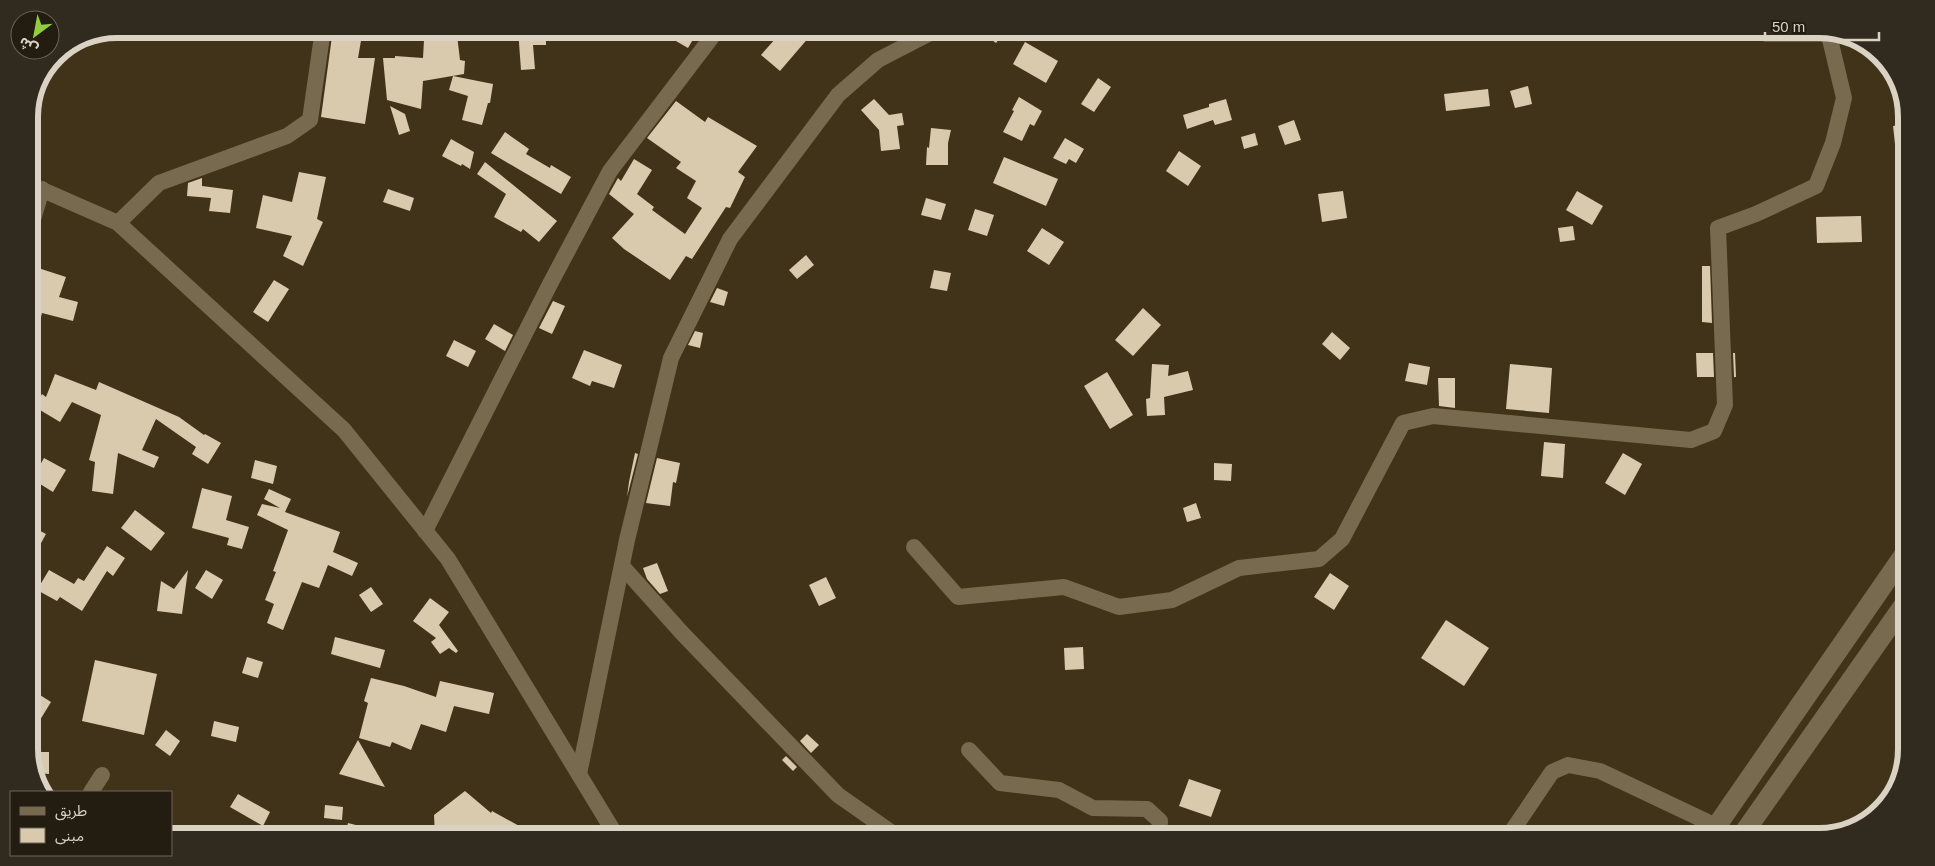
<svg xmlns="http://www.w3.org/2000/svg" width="1935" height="866" viewBox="0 0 1935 866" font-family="Arial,'Noto Sans Arabic',sans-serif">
<rect width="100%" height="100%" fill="#40331a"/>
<g fill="#d9caad">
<path d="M 333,29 L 363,29 L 358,58 L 375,58 L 365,124 L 321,117 Z"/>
<path d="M 518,29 L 546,29 L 546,45 L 533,45 L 535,69 L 521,70 Z"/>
<path d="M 674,29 L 699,29 L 688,48 L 669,37 Z"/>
<path d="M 784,29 L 816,29 L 780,71 L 761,55 Z"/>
<path d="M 977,29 L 1007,29 L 996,43 Z"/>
<path d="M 457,35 L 460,60 L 465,61 L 464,74 L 423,81 L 421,109 L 387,100 L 383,58 L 395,58 L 395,56 L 423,58 L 424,40 Z"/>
<path d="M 1025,42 L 1058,61 L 1046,83 L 1013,64 Z"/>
<path d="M 453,76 L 493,84 L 490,103 L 488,103 L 482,125 L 462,120 L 468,96 L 449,90 Z"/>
<path d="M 1098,78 L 1111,87 L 1094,112 L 1081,104 Z"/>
<path d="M 1528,86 L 1532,104 L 1515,108 L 1510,91 Z"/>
<path d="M 1488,89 L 1490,106 L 1446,111 L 1444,94 Z"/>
<path d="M 1019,97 L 1042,111 L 1034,126 L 1030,124 L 1022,141 L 1003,132 L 1014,111 L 1012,110 Z"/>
<path d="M 874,99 L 889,115 L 902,113 L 904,125 L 897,126 L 900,149 L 881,151 L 879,130 L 861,110 Z"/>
<path d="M 1226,99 L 1232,120 L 1215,125 L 1213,120 L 1187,129 L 1183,115 L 1209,107 L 1209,104 Z"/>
<path d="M 676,101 L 705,122 L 708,117 L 757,146 L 738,172 L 745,177 L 730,208 L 726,207 L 692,259 L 686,256 L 670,280 L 624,249 L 612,238 L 634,214 L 609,194 L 618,178 L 621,181 L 634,159 L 652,170 L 637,194 L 654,207 L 652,210 L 685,234 L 702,208 L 687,198 L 696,181 L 676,168 L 681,162 L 647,138 Z"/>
<path d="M 390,106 L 405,114 L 410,131 L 399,135 Z"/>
<path d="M 1294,120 L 1301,140 L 1285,145 L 1278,126 Z"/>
<path d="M 1906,124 L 1906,170 L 1898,171 L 1893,126 Z"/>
<path d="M 931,128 L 951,130 L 948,143 L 948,165 L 926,165 L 927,147 L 929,148 Z"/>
<path d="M 505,132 L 529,149 L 526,154 L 550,168 L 551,165 L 571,177 L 561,194 L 491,153 Z"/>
<path d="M 1255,133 L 1258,145 L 1244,149 L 1241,137 Z"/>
<path d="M 1065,138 L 1084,149 L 1076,163 L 1069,159 L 1066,164 L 1053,158 Z"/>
<path d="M 451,139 L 474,152 L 470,169 L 462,164 L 461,166 L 442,156 Z"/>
<path d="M 1179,151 L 1201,166 L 1188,186 L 1166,171 Z"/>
<path d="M 1004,157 L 1058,179 L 1046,206 L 993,183 Z"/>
<path d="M 485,162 L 557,221 L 539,242 L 523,229 L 521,232 L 494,217 L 506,194 L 477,174 Z"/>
<path d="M 299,172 L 326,177 L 317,219 L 323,222 L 303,266 L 283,256 L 292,236 L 256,228 L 263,195 L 292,202 Z"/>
<path d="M 202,178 L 202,186 L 233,190 L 230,213 L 209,211 L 211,198 L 187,196 L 188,183 Z"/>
<path d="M 388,189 L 414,198 L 410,211 L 383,202 Z"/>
<path d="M 1343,191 L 1347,218 L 1322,222 L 1318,194 Z"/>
<path d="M 1577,191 L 1603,206 L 1592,225 L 1566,210 Z"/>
<path d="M 926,198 L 946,204 L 941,220 L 921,215 Z"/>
<path d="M 975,209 L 994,215 L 987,236 L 968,230 Z"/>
<path d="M 1861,216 L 1862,242 L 1817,243 L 1816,217 Z"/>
<path d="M 1573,226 L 1575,240 L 1560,242 L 1558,228 Z"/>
<path d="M 1042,228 L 1064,242 L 1049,265 L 1027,251 Z"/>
<path d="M 806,255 L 814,265 L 797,279 L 789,270 Z"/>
<path d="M 32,266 L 66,277 L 59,297 L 78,302 L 73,321 L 42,313 L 33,347 L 29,347 L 29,276 Z"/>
<path d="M 1702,266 L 1710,266 L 1712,323 L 1702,322 Z"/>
<path d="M 934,270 L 951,273 L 947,291 L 930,288 Z"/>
<path d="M 274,280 L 289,289 L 268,322 L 253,312 Z"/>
<path d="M 717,288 L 728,292 L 724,306 L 710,302 Z"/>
<path d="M 553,301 L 565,306 L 552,334 L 539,328 Z"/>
<path d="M 1143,308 L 1161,325 L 1133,356 L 1115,340 Z"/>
<path d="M 494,324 L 513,335 L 505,351 L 485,339 Z"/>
<path d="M 695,331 L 703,333 L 700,348 L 688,345 Z"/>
<path d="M 1332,332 L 1350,348 L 1340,360 L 1322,344 Z"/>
<path d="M 454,340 L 476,351 L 468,367 L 446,356 Z"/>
<path d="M 584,350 L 622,365 L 614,388 L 592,381 L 590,386 L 572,378 Z"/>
<path d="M 1696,353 L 1713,353 L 1714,377 L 1697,377 Z"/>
<path d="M 1733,353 L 1735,353 L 1736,377 L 1734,377 Z"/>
<path d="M 1409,363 L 1430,367 L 1427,385 L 1405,381 Z"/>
<path d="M 1152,364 L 1169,365 L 1168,376 L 1188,371 L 1193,390 L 1164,397 L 1165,415 L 1147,416 L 1146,399 L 1150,398 Z"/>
<path d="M 1510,364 L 1552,368 L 1549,413 L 1506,409 Z"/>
<path d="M 1107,372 L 1133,415 L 1110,429 L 1084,386 Z"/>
<path d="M 55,374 L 96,390 L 99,382 L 179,417 L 204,435 L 205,434 L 221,443 L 208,464 L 192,454 L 196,447 L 156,419 L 142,450 L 159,457 L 154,468 L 118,453 L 113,494 L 92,491 L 95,462 L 89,460 L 101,415 L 72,402 L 60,422 L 35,407 L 42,394 L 46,397 Z"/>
<path d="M 1438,378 L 1455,378 L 1455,408 L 1439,406 Z"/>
<path d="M 1544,442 L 1565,444 L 1563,478 L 1541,476 Z"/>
<path d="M 635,453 L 638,454 L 627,497 L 629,482 Z"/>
<path d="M 1623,453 L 1642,464 L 1625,495 L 1605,483 Z"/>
<path d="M 44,458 L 66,470 L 53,492 L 32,479 Z"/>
<path d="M 657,458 L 680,463 L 676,483 L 673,482 L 670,506 L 646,503 Z"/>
<path d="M 255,460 L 277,466 L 273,484 L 251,478 Z"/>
<path d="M 1214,463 L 1232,464 L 1231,481 L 1214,480 Z"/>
<path d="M 202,488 L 232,496 L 226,520 L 249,527 L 242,549 L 227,545 L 229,538 L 192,528 Z"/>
<path d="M 269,489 L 291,499 L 285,512 L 340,532 L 333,552 L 358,563 L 352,576 L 328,565 L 319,588 L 302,582 L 283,630 L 267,623 L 274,604 L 265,600 L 276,572 L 273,571 L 288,530 L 257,515 L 262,504 L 280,508 L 264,499 Z"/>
<path d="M 1196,503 L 1201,518 L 1187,522 L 1183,508 Z"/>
<path d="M 135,510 L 165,533 L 151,551 L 121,528 Z"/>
<path d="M 29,525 L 46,534 L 29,565 Z"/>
<path d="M 107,546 L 125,558 L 113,576 L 107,571 L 82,611 L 60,597 L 57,601 L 37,590 L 49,570 L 74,584 L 78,578 L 84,581 Z"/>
<path d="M 657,563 L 668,591 L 660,594 L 647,579 L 643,568 Z"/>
<path d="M 188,570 L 182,614 L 157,611 L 161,581 L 174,589 Z"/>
<path d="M 206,570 L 223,580 L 212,599 L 195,588 Z"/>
<path d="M 1330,573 L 1349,586 L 1334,610 L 1314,597 Z"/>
<path d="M 826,577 L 836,598 L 819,606 L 809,585 Z"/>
<path d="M 371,587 L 383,604 L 371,612 L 359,595 Z"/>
<path d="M 430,598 L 449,612 L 439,625 L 458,651 L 456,653 L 449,648 L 440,654 L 431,642 L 436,638 L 413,621 Z"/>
<path d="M 1446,620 L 1489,648 L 1464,686 L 1421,658 Z"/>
<path d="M 335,637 L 385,650 L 380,668 L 331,654 Z"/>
<path d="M 1083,647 L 1084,669 L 1065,670 L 1064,648 Z"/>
<path d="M 247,657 L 263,662 L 258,678 L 242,673 Z"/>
<path d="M 95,660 L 157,674 L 144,735 L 82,721 Z"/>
<path d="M 371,678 L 404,686 L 436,697 L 440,681 L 494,693 L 489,714 L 454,706 L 446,732 L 421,724 L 411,750 L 392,742 L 390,747 L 359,738 L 368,703 L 364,701 Z"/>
<path d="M 29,688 L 51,702 L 29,738 Z"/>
<path d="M 214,721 L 239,727 L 236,742 L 211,736 Z"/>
<path d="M 166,730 L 180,741 L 170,756 L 155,745 Z"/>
<path d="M 807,734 L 819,745 L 811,753 L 800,741 Z"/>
<path d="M 358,740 L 385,787 L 339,774 Z"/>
<path d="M 29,752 L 49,752 L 49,774 L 36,773 Z"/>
<path d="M 786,756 L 797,767 L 793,771 L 782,760 Z"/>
<path d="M 1189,779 L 1221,790 L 1211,817 L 1179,806 Z"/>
<path d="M 465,791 L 491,813 L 492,811 L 539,837 L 443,837 L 435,835 L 434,815 Z"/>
<path d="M 238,794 L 270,812 L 263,826 L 230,807 Z"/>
<path d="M 325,805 L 343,807 L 342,820 L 324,818 Z"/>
<path d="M 348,823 L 387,833 L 386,837 L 355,837 L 345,835 Z"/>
</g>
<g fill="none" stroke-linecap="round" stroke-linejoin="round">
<g stroke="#776a4f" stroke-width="16">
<path d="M 29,184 L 118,223 L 344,430 L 448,559 L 617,837"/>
<path d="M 118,223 L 159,183 L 287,136 L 310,120 L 323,29"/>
<path d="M 29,233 L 42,189"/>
<path d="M 425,531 L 550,284 L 610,171 L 718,29"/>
<path d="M 914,547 L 958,597 L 1064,587 L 1119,607 L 1172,600 L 1239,568 L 1319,559 L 1342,539 L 1403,423 L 1433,416 L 1691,440 L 1714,431 L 1725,405 L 1718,228 L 1756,214 L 1816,186 L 1833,143 L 1844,98 L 1828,31"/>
<path d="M 622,566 L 682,633 L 838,795 L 898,837"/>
<path d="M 969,750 L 1000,783 L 1059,790 L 1093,808 L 1147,809 L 1160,821 L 1159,837"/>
<path d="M 579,774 L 627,540 L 671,358 L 730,239 L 838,95 L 878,60 L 938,29"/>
<path d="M 91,792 L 102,775"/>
<path d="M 1508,837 L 1552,772 L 1568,765 L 1600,771 L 1716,826"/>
</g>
<g stroke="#776a4f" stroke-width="20">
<path d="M 1709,837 L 1906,552"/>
<path d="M 1741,837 L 1906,602"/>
</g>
</g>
<path d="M0 0H1935V866H0ZM117 38H1819A79 79 0 0 1 1898 117V749A79 79 0 0 1 1819 828H117A79 79 0 0 1 38 749V117A79 79 0 0 1 117 38Z" fill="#312b1f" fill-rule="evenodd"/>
<path fill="none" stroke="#dad3c4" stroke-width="6" d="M117 38H1819A79 79 0 0 1 1898 117V749A79 79 0 0 1 1819 828H117A79 79 0 0 1 38 749V117A79 79 0 0 1 117 38Z"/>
<rect x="10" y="791" width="162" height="65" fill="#221c11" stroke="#6c6559"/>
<rect x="20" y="807" width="25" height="8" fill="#776a4f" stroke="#6c6559"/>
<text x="55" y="816" font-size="15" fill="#dad3c4">طريق</text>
<rect x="20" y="828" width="25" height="15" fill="#d9caad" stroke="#6c6559"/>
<text x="55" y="841" font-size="15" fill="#dad3c4">مبنى</text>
<g transform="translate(35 35) rotate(212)"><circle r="24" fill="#221c11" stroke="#6c6559"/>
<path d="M0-4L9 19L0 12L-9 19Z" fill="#91cd3f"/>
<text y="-8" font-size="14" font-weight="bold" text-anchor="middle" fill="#dad3c4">ش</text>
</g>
<path d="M1765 32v8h114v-8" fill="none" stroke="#dad3c4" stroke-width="2.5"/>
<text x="1772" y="32" font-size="15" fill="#dad3c4" stroke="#221c11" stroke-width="4" paint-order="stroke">50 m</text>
</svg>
